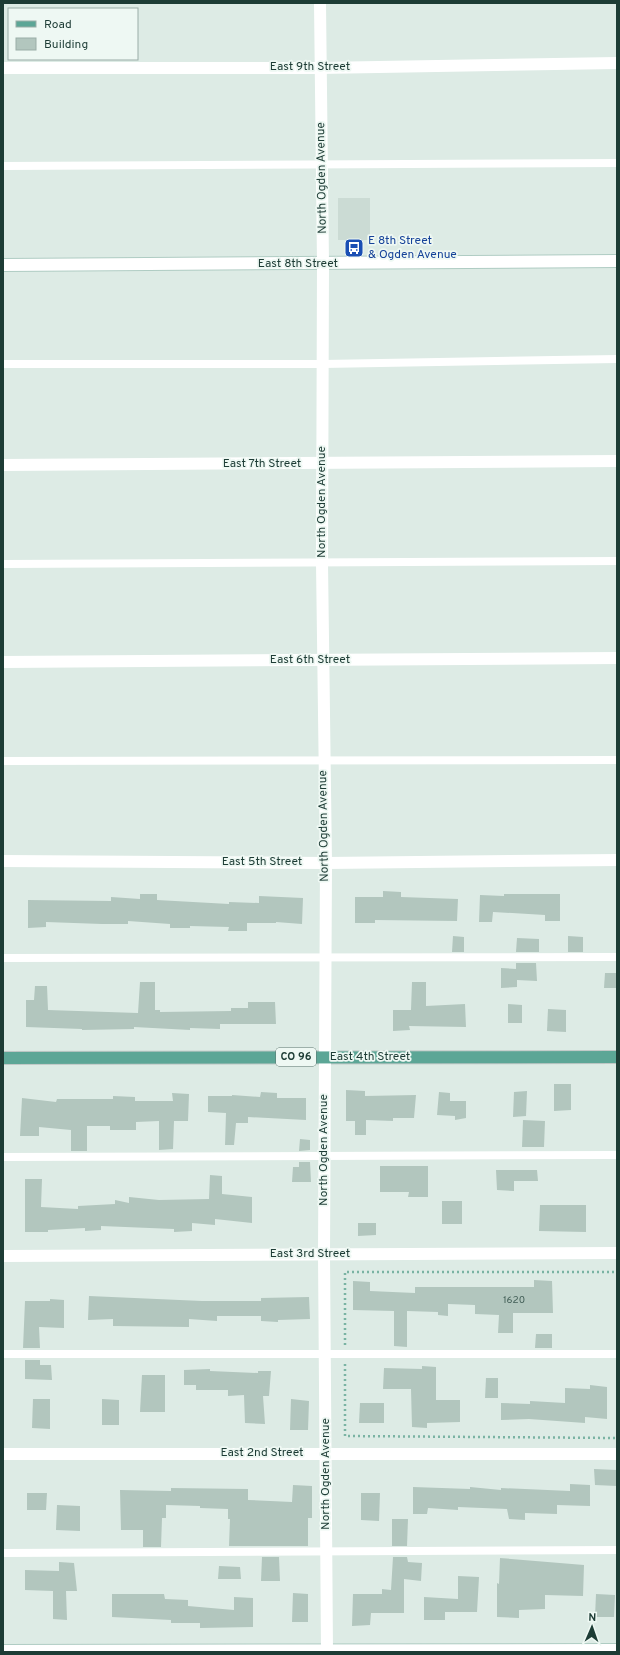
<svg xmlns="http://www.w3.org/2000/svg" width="620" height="1655" viewBox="0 0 620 1655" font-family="Overpass,sans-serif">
<rect width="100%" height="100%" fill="#ddebe5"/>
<rect fill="#cbdbd4" x="338" y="198" width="32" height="42"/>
<g fill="#b2c6be">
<path d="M 383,891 L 401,892 L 401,897 L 458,899 L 457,921 L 375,920 L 375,923 L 355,923 L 355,897 L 383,897 Z"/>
<path d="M 140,894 L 157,894 L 157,900 L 229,904 L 229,902 L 259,903 L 259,896 L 303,898 L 302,924 L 276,922 L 276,923 L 247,923 L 247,931 L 228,931 L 229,927 L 190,926 L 190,928 L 170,928 L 170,924 L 128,921 L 128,924 L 102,924 L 46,922 L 46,927 L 28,928 L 28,900 L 111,901 L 111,897 L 140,899 Z"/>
<path d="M 504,894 L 560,894 L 560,921 L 545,921 L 545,915 L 493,912 L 492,922 L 479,922 L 480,895 L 504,896 Z"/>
<path d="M 453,936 L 464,937 L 464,952 L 452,952 Z"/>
<path d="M 568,936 L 583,937 L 583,952 L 568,952 Z"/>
<path d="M 517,938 L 539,939 L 539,952 L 516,952 Z"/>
<path d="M 516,963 L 536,963 L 537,981 L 517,980 L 517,987 L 501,988 L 501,968 L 516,969 Z"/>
<path d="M 605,973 L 617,973 L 617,988 L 604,988 Z"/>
<path d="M 140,982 L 155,982 L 155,1010 L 160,1010 L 160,1012 L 231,1011 L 231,1008 L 248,1008 L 248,1002 L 275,1002 L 276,1024 L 220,1024 L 220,1029 L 190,1028 L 190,1030 L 134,1027 L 134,1029 L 82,1030 L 82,1029 L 26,1027 L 26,1000 L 34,1000 L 35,986 L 47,986 L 48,1010 L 138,1013 Z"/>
<path d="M 412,982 L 426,982 L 426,1006 L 465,1004 L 466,1027 L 409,1026 L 410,1030 L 393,1031 L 393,1010 L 411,1010 Z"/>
<path d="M 508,1004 L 522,1005 L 522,1023 L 508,1023 Z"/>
<path d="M 548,1009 L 566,1010 L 566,1032 L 547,1031 Z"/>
<path d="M 554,1084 L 571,1084 L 571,1110 L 554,1111 Z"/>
<path d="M 346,1090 L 365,1091 L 365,1096 L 416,1095 L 414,1118 L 393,1118 L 393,1121 L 366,1120 L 366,1135 L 355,1135 L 355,1121 L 346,1121 Z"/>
<path d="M 527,1091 L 526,1116 L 513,1117 L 514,1092 Z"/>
<path d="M 261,1092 L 277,1093 L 277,1098 L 306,1098 L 306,1120 L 248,1117 L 248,1123 L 236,1123 L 234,1145 L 225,1145 L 226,1113 L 208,1112 L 208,1096 L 232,1096 L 232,1095 L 260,1097 Z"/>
<path d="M 439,1092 L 450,1093 L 450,1101 L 466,1101 L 466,1118 L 455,1120 L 455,1116 L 437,1115 Z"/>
<path d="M 172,1093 L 189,1094 L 188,1121 L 174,1121 L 173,1149 L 159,1150 L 159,1121 L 136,1122 L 136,1130 L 110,1130 L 110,1126 L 87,1126 L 87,1151 L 71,1151 L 71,1130 L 39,1127 L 39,1136 L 20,1136 L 22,1098 L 56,1102 L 57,1099 L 113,1099 L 113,1096 L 135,1097 L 135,1101 L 173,1101 Z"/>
<path d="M 523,1120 L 545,1121 L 544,1147 L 522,1147 Z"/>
<path d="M 300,1139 L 310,1140 L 310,1150 L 299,1151 Z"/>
<path d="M 299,1162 L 310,1162 L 311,1182 L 292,1182 L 293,1167 L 299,1167 Z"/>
<path d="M 380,1166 L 428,1166 L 428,1197 L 408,1197 L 409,1192 L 380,1192 Z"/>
<path d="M 496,1170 L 537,1170 L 538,1181 L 514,1181 L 514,1191 L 497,1190 Z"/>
<path d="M 210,1175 L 222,1176 L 222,1194 L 252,1197 L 252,1223 L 215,1219 L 215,1225 L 192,1223 L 192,1231 L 174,1232 L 174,1229 L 101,1226 L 101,1230 L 85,1231 L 85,1228 L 48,1230 L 48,1232 L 25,1232 L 25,1179 L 42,1179 L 41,1207 L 78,1209 L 78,1206 L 115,1204 L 115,1200 L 129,1203 L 129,1197 L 159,1200 L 209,1199 Z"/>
<rect x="442" y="1201" width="20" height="23"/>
<path d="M 540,1205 L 586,1205 L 586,1232 L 539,1231 Z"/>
<path d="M 358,1223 L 376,1223 L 376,1235 L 358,1236 Z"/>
<path d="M 534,1280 L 552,1281 L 553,1313 L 513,1313 L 513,1333 L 498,1333 L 499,1315 L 475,1314 L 475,1305 L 448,1304 L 448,1316 L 438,1315 L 438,1312 L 407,1311 L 407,1347 L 394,1346 L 394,1311 L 353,1310 L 353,1281 L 370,1282 L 370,1291 L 415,1293 L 415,1287 L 534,1287 Z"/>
<path d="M 89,1296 L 202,1301 L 261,1301 L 261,1298 L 309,1297 L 310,1319 L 278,1320 L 278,1322 L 261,1321 L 261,1316 L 217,1316 L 217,1321 L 189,1319 L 189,1327 L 113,1326 L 113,1319 L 88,1320 Z"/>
<path d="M 50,1299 L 64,1300 L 64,1328 L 39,1327 L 40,1348 L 23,1348 L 25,1301 L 50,1301 Z"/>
<path d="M 536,1334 L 552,1334 L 552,1348 L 535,1348 Z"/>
<path d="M 25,1360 L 40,1360 L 40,1365 L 51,1365 L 52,1380 L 25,1379 Z"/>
<path d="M 422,1366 L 436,1367 L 436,1400 L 460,1400 L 460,1422 L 427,1423 L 427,1428 L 412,1427 L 411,1389 L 383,1389 L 384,1368 L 422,1369 Z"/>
<path d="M 210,1369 L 210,1371 L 258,1373 L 258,1371 L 271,1371 L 269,1396 L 263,1396 L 265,1424 L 245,1423 L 244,1395 L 228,1396 L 228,1390 L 196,1390 L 196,1385 L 184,1385 L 184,1370 Z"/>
<path d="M 142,1375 L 165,1375 L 165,1412 L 140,1412 Z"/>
<path d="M 486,1378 L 498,1378 L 498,1398 L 485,1398 Z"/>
<path d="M 590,1385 L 607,1387 L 607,1419 L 585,1417 L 585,1423 L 529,1419 L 501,1420 L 501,1403 L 530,1404 L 530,1401 L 565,1403 L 565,1388 L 590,1389 Z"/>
<path d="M 33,1399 L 50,1399 L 50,1429 L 32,1428 Z"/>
<path d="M 102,1399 L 119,1400 L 119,1425 L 102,1425 Z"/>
<path d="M 291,1399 L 309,1401 L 308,1430 L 290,1430 Z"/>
<path d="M 360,1403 L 384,1403 L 384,1423 L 359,1423 Z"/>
<path d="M 594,1469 L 617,1470 L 617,1486 L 595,1485 Z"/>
<path d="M 570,1484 L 590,1485 L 590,1506 L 557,1505 L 557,1514 L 525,1513 L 525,1520 L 509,1519 L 507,1509 L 458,1507 L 458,1510 L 428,1508 L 427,1514 L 413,1514 L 413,1487 L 470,1489 L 470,1487 L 501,1490 L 501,1488 L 570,1491 Z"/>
<path d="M 293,1485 L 312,1486 L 312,1518 L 308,1518 L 308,1546 L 229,1546 L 230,1519 L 228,1519 L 228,1509 L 200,1508 L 200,1506 L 166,1505 L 166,1518 L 162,1518 L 161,1547 L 143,1547 L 143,1530 L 121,1530 L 120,1490 L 171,1491 L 171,1488 L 248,1489 L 248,1500 L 292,1502 Z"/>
<path d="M 27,1493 L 47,1493 L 46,1510 L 27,1510 Z"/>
<path d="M 361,1493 L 380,1493 L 379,1521 L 361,1520 Z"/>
<path d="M 57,1505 L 80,1506 L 80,1531 L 56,1530 Z"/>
<path d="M 392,1519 L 408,1519 L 407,1546 L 392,1546 Z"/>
<path d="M 262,1557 L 279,1557 L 280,1581 L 261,1581 Z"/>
<path d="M 393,1557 L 407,1557 L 408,1562 L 422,1563 L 421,1581 L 404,1579 L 404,1613 L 371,1613 L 370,1625 L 352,1626 L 353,1594 L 382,1594 L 382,1589 L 391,1590 Z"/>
<path d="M 500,1558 L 584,1565 L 583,1596 L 545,1595 L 545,1609 L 519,1610 L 519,1618 L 497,1617 L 497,1583 L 499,1584 Z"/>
<path d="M 59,1562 L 74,1563 L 77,1591 L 66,1591 L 67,1620 L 53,1619 L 53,1591 L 25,1590 L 25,1570 L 59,1571 Z"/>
<path d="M 219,1566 L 240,1567 L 241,1579 L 218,1579 Z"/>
<path d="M 458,1576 L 479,1577 L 477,1612 L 445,1612 L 445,1620 L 424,1620 L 424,1597 L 458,1599 Z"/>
<path d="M 293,1593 L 308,1594 L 308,1622 L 292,1622 Z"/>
<path d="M 112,1594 L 164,1594 L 165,1599 L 188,1600 L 188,1606 L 234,1610 L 234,1597 L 253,1598 L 253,1627 L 200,1628 L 200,1623 L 171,1623 L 171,1620 L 112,1617 Z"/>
<path d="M 596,1594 L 615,1595 L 614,1617 L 595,1617 Z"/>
</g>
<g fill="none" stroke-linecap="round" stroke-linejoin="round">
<defs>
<g id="secondary">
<path d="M 3,265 L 617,261"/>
<path d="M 3,1651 L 617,1650"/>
</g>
<path id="primary" d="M 3,1058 L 617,1057"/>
</defs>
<use href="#secondary" stroke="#afccc3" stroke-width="14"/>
<use href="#primary" stroke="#c0c8c6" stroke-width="14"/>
<g stroke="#7ab3a3" stroke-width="2.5" stroke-dasharray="2 3" stroke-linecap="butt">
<path d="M 345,1345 L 345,1272 L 617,1272"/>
<path d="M 345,1364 L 345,1436 L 617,1438"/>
</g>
<g stroke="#fff" stroke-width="8">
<path d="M 3,166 L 617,163"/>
<path d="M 3,364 L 323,364 L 617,359"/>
<path d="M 3,564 L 617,561"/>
<path d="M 3,761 L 617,760"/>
<path d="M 3,958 L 617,957"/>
<path d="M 3,1157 L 617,1155"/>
<path d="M 3,1354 L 617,1354"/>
<path d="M 3,1553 L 617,1550"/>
</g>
<g stroke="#fff" stroke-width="12">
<path d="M 320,3 L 323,264 L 322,563 L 326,863 L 324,1254 L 327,1652"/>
<path d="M 3,68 L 320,68 L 617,63"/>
<path d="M 3,465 L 617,461"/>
<path d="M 3,662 L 617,658"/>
<path d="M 3,861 L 326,863 L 617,860"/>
<path d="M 3,1256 L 617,1253"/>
<path d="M 3,1454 L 617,1454"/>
</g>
<use href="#secondary" stroke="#fff" stroke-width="12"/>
<use href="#primary" stroke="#5ca696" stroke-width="12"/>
</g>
<defs>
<symbol id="bus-square" viewBox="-11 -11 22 22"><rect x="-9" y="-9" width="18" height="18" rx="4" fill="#1a4fb4" stroke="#eef8f3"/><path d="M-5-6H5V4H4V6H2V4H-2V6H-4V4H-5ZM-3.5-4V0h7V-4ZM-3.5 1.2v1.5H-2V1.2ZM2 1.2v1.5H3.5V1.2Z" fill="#fff"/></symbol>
</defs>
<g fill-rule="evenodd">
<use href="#bus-square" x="343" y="237" width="22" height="22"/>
</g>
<g text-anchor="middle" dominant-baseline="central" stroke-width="3.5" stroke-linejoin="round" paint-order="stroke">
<g font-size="10" fill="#425e57">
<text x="514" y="1300">1620</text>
</g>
<rect fill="#eef8f3" stroke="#5c746e" stroke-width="1" x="276" y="1048" width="40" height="18" rx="3"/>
<g font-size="11" font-weight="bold" fill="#1d3c35">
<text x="296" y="1057">CO 96</text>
</g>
<g font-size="12" fill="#1d3c35" stroke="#eef8f3">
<text x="310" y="67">East 9th Street</text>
<text transform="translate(322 178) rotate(-91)">North Ogden Avenue</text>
<text x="298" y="264">East 8th Street</text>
<text x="262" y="464">East 7th Street</text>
<text transform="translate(322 502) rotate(-90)">North Ogden Avenue</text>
<text x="310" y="660">East 6th Street</text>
<text transform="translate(324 826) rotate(-91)">North Ogden Avenue</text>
<text x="262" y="862">East 5th Street</text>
<text x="370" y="1057">East 4th Street</text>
<text transform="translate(324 1150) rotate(-90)">North Ogden Avenue</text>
<text x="310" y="1254">East 3rd Street</text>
<text x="262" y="1453">East 2nd Street</text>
<text transform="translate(326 1474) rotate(-90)">North Ogden Avenue</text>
</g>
<g font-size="12" fill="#164399" stroke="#eef8f3" text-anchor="start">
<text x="368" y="241">E 8th Street<tspan x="368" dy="14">&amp; Ogden Avenue</tspan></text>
</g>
</g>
<rect width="620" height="1655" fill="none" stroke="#1d3c35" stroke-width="8"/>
<rect x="8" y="8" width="130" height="52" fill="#eef8f3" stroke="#9aada7"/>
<rect x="16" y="21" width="20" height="6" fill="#5ca696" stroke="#9aada7"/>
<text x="44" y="28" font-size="12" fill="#1d3c35">Road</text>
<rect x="16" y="38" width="20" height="12" fill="#b2c6be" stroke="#9aada7"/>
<text x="44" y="48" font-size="12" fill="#1d3c35">Building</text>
<g transform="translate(592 1627) rotate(2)" stroke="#eef8f3" stroke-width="3" paint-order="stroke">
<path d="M0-3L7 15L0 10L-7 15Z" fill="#1d3c35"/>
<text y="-6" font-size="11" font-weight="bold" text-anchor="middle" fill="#1d3c35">N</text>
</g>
</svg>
